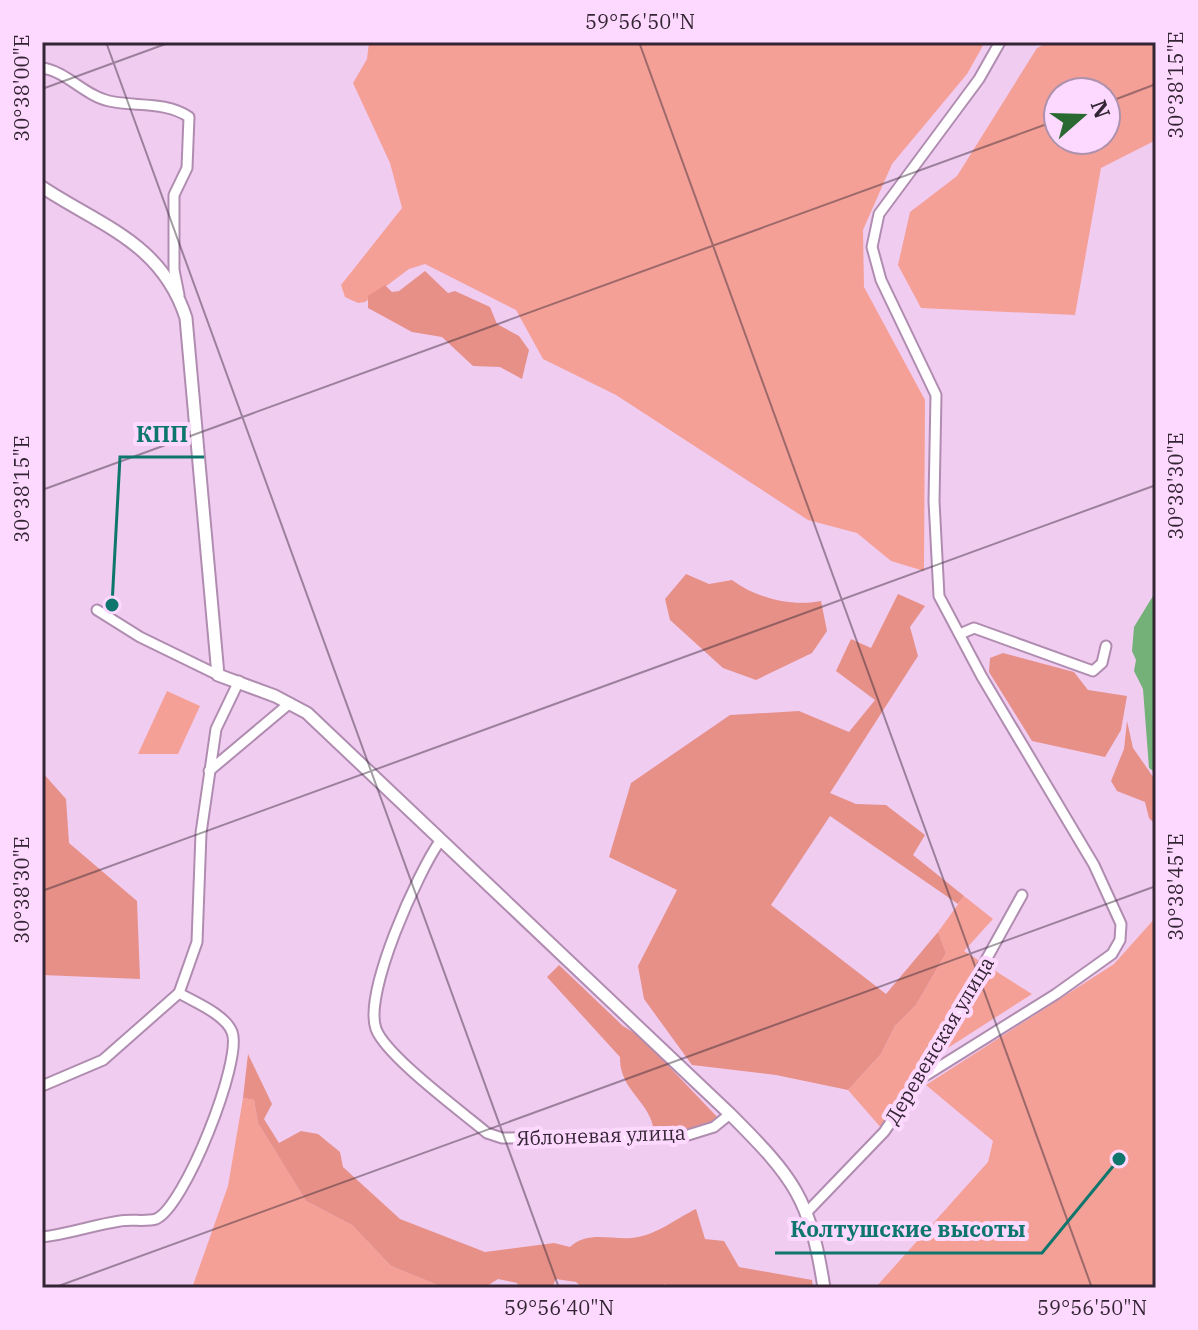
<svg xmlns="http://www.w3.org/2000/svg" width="1198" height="1330" viewBox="0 0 1198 1330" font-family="'IBM Plex Serif',serif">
<rect width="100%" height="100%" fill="#f1ccf1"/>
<g fill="#f4a097" fill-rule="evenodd">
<path d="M 369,42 L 985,42 L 967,74 L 892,164 L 863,230 L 864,287 L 925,400 L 924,571 L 891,561 L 857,533 L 808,520 L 616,395 L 543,359 L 516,310 L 425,264 L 409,269 L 365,302 L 358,303 L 345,297 L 341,285 L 402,208 L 390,163 L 353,83 L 367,59 Z"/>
<path d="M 1049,42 L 1156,42 L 1156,140 L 1101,168 L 1075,315 L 921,308 L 898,265 L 910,212 L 957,176 L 1037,48 ZM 1106,92 L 1106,140 L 1058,140 L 1058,92 Z"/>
<path d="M 167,691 L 200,706 L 178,754 L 138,754 Z"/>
<path d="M 964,896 L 993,919 L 964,951 L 1032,994 L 915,1069 L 883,1130 L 848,1090 L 881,1054 L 895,1026 L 916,1005 L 946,953 L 938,932 Z"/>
<path d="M 1156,917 L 1156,1288 L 875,1288 L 988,1162 L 993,1141 L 926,1085 L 1114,964 Z"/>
<path d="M 243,1098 L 254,1100 L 258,1123 L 306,1201 L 352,1225 L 391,1266 L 445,1288 L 192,1288 L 228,1186 Z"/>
</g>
<g fill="#e69088">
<path d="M 425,271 L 448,293 L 455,291 L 490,307 L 497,324 L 519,336 L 529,350 L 522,379 L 500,367 L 473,366 L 442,337 L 412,332 L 368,308 L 368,296 L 385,285 L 392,292 L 399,291 Z"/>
<path d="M 686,574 L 709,584 L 732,580 C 756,598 791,607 821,601 L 827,631 L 812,653 L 756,680 L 723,668 L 670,620 L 665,599 Z"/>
<path d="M 898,594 L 925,606 L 910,627 L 918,656 L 830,793 L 856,804 L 886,805 L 925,835 L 913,855 L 964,896 L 958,904 L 830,816 L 771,905 L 886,994 L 938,932 L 946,953 L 916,1005 L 895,1026 L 881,1054 L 848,1090 L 776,1075 L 692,1065 L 644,999 L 638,966 L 677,890 L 609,857 L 631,783 L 730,715 L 799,711 L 849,732 L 875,700 L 836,671 L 851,639 L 871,648 Z"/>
<path d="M 1003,653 L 1074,672 L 1088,690 L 1127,696 L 1121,730 L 1105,757 L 1032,741 L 989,672 L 990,658 Z"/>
<path d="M 1127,721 L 1133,748 L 1156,781 L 1156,825 L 1149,818 L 1145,802 L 1117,791 L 1111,781 L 1124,749 Z"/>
<path d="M 42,772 L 66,799 L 69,843 L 137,901 L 140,979 L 42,975 Z"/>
<path d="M 559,965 L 623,1026 L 641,1037 L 720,1120 L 684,1132 L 654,1132 C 651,1101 619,1091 620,1057 L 547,977 Z"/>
<path d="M 248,1054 L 272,1104 L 264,1119 L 279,1143 L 301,1131 L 318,1134 L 340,1152 L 343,1167 L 400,1219 L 485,1252 L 554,1243 L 570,1247 C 589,1229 615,1242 638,1237 C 657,1234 679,1217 696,1209 L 705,1239 L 724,1241 L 739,1267 L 812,1280 L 813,1288 L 670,1288 L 665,1284 L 659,1288 L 583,1288 L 576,1282 L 556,1279 L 552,1288 L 520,1288 L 517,1283 L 498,1279 L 484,1288 L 445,1288 L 391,1266 L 352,1225 L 306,1201 L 258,1123 L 254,1100 L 243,1098 Z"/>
</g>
<path fill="#73b178" d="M 1156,591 L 1156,773 L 1149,768 L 1143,689 L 1134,671 L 1136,660 L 1132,651 L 1134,627 Z"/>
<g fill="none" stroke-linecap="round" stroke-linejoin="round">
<defs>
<g id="minor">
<path d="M 42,68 C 66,71 85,96 109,101 C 135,107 165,101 189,117 L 187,168 L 174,195 L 174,270 L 179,295"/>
<path d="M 97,610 L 140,637 L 218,675"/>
<path d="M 960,634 L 974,628 L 1093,671 L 1102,663 L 1106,646"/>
<path d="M 209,771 L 290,703"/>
<path d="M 440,841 C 418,872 363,993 376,1029 C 386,1056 462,1112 487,1133 L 502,1138 L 685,1136 L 714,1127 L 730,1114"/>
<path d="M 920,1079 L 1056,994 L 1112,954 L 1120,940 L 1121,924 L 1094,865 L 982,677 L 939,596 L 934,501 L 936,395 L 881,280 L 872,247 L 879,214 L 979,79 L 1000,42"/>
<path d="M 42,1086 L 103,1060 L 179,993 L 197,942 L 201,833 L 216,729 L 239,681"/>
<path d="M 808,1211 L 884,1132 L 920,1079 L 1022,895"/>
<path d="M 42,1237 C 69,1234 93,1225 120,1221 C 130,1219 147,1222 156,1219 C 184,1208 243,1060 232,1032 C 225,1014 194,1002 179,993"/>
</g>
<path id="tertiary" d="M 42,187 C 101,226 162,243 186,318 L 218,675 L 275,696 L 307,713 L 730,1114 C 794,1178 810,1198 824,1288"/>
</defs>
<use href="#minor" stroke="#b08db0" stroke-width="13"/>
<use href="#tertiary" stroke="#b08db0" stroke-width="15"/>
<use href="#minor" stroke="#fff" stroke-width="9"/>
<use href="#tertiary" stroke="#fff" stroke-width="11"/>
</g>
<path fill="none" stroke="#332533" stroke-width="2" stroke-opacity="0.45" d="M 106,42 L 559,1288M 639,42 L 1092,1288M 42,89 L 171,42M 1106,103 L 1156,84M 42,490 L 1058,120M 42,891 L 1156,485M 53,1288 L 1156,886M 1155,1288 L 1156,1288"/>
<g text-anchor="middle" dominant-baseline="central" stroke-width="8" stroke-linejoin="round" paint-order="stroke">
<g font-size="20" fill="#332533" stroke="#fed9ff">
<text transform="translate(939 1040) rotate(-59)">Деревенская улица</text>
<text transform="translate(601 1135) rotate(-2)">Яблоневая улица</text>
</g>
</g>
<path fill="none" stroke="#0f766e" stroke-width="3" d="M112 605L120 457H204M1119 1159L1042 1253H775"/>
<g fill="#0f766e" stroke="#fed9ff" stroke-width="3">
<circle cx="112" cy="605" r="8"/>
<circle cx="1119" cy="1159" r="8"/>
</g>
<g font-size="22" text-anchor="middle" font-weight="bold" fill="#0f766e" stroke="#fed9ff" stroke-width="8" stroke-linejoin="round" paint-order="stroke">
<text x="162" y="442">КПП</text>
<text x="908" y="1237">Колтушские высоты</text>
</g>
<rect width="1198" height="1330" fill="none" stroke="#fed9ff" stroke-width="88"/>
<g transform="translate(1082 116) rotate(70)"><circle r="38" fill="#fed9ff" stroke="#ad91ad" stroke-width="2"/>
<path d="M0-6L14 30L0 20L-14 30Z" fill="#2a6932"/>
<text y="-12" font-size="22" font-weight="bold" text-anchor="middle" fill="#332533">N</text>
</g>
<rect x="44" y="44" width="1110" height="1242" fill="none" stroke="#332533" stroke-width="3"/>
<g font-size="20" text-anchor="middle" fill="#332533">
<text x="640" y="29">59°56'50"N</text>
<text transform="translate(1176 85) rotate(-90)" y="7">30°38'15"E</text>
<text transform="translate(22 88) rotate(-90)" y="7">30°38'00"E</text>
<text transform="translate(1176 486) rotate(-90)" y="7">30°38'30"E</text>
<text transform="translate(22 489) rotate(-90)" y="7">30°38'15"E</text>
<text transform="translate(1176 887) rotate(-90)" y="7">30°38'45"E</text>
<text transform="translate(22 890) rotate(-90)" y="7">30°38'30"E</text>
<text x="559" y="1315">59°56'40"N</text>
<text x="1092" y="1315">59°56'50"N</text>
</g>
</svg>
